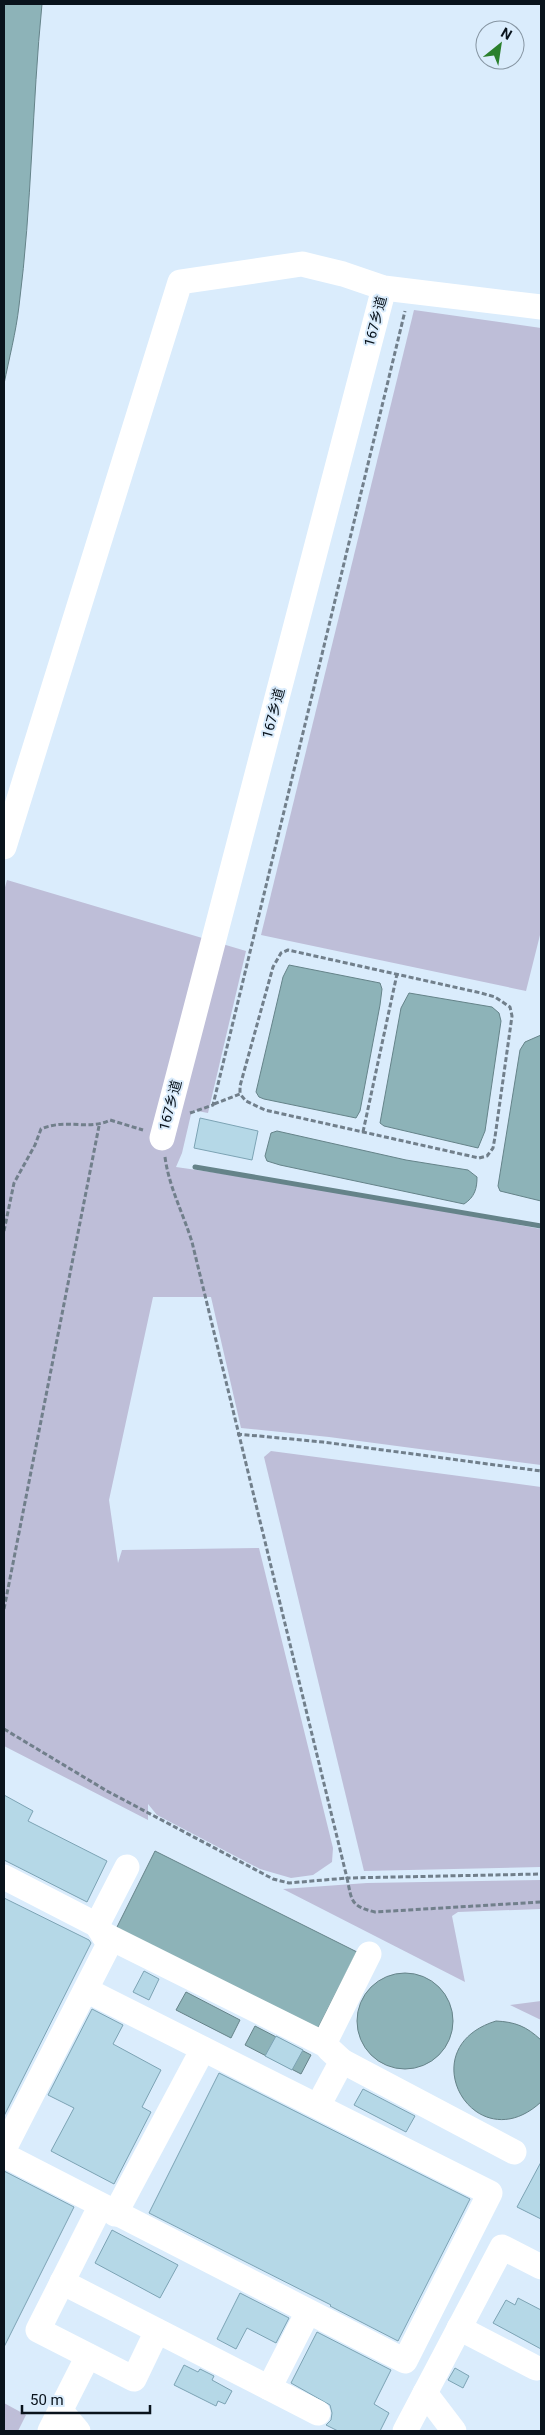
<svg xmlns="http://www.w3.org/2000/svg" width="545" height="2435" viewBox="0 0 545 2435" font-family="Roboto,'Noto Sans SC',sans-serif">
<rect width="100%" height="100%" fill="#daecfc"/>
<g fill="#bebed8">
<path d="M 414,310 L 541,328 L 541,931 L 526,991 L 261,935 Z"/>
<path d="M 7,880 L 246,951 L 208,1113 L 192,1110 L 182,1153 L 176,1167 L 301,1185 L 541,1229 L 541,1465 L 329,1437 L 241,1428 L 211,1297 L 153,1297 L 109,1500 L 118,1563 L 122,1550 L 259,1548 L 333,1848 L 332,1862 L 313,1875 L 291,1878 L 260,1869 L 157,1815 L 148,1804 L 148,1820 L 4,1746 L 4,891 Z"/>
<path d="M 271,1451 L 541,1487 L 541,1867 L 364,1871 L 264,1457 Z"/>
<path d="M 541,1880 L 541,1909 L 458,1912 L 452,1916 L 465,1982 L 283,1889 L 367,1883 Z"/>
<path d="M 541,2001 L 541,2020 L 510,2005 Z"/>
<path d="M 4,2403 L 26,2415 L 18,2431 L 4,2431 Z"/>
</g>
<g fill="#8db3b8" stroke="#658389">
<path d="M 4,4 L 42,4 C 32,104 32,206 19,306 C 16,332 9,359 4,384 Z"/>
<path d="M 289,965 L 380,983 L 382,989 L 380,1005 L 360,1111 L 356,1118 L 264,1099 L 259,1097 L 256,1092 L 283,977 Z"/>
<path d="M 409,993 L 492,1007 L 499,1013 L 501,1021 L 485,1131 L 478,1148 L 384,1126 L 380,1123 L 401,1008 Z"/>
<path d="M 541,1035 L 541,1201 L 500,1191 L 498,1186 L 520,1050 L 525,1042 Z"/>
<path d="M 277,1131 L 406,1160 L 468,1170 L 477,1177 C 477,1188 475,1197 464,1204 L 280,1165 L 267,1161 L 265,1156 L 271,1133 Z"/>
<path d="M 155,1851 L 357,1952 L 317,2030 L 116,1929 Z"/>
<circle cx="405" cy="2021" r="48"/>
<path d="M 186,1992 L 240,2020 L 231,2038 L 176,2010 Z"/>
<path d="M 496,2021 C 515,2022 526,2026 541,2040 L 541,2102 C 475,2163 408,2048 496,2021 Z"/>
<path d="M 255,2026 L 311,2055 L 301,2074 L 245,2045 Z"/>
</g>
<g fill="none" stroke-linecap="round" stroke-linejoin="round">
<path stroke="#658389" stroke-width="5" d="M 195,1167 L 541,1226"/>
</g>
<g fill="#b5d8e7" stroke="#7ca3b4">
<path d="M 200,1118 L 258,1131 L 252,1160 L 194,1148 Z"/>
<path d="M 4,1795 L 33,1811 L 28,1821 L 107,1861 L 87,1902 L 4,1860 Z"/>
<path d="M 4,1898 L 89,1940 L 91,1943 L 4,2116 Z"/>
<path d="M 144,1971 L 159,1979 L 149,2000 L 133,1992 Z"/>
<path d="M 92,2009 L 123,2025 L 113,2044 L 161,2070 L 142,2107 L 151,2112 L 114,2184 L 51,2151 L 74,2108 L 48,2095 Z"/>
<path d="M 276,2036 L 303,2050 L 292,2070 L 265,2056 Z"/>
<path d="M 219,2073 L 470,2199 L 398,2341 L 330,2306 L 331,2305 L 149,2213 Z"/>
<path d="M 363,2089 L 415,2116 L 406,2132 L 354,2105 Z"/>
<path d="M 541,2162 L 541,2219 L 517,2207 Z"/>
<path d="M 4,2171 L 74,2207 L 4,2347 Z"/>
<path d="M 112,2230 L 178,2265 L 160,2298 L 95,2263 Z"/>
<path d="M 240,2293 L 289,2318 L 276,2343 L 247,2328 L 236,2349 L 217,2339 Z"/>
<path d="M 518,2298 L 541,2310 L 541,2349 L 493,2323 L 506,2300 L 515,2305 Z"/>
<path d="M 317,2332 L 391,2370 L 374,2404 L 389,2413 L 380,2431 L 338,2431 L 326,2425 L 331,2420 L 332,2413 L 330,2405 L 291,2383 Z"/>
<path d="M 184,2365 L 198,2372 L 200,2369 L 214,2376 L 212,2380 L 232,2391 L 225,2404 L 218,2401 L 216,2406 L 174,2385 Z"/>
<path d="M 455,2368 L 469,2376 L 463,2388 L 448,2380 Z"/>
</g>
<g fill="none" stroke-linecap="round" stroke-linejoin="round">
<g stroke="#717f8b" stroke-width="3" stroke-dasharray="5 2.5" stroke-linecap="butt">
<path d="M 214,1104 L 240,1094 L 246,1101 L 265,1110 L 479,1158 L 487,1156 L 493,1148 L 495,1137 L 512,1016 L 510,1007 L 495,997 L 481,993 L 288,950 L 281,953 L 273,967 L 240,1086 L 240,1094"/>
<path d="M 190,1113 L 213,1105 L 405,311"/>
<path d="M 363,1132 L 397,974"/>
<path d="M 165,1157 C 169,1187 183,1213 192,1242 L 347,1878 L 541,1874"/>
<path d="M 4,1231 L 14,1183 L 35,1145 L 41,1129 C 66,1118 89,1131 110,1120 L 143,1130"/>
<path d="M 237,1434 L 323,1442 L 541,1471"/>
<path d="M 4,1609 L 99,1126"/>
<path d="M 4,1729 L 107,1791 L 273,1879 L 289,1883 L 347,1878 C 352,1901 350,1906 375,1912 L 541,1902"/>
</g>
<g stroke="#fff" stroke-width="25">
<path d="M 4,847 L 180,282 L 302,264 L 343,274 L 384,288 L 541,307"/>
<path d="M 162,1138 L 384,288"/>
<path d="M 4,1877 L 97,1925"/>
<path d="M 103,1934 L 324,2044 L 369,1954"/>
<path d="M 342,2061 L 514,2152"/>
<path d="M 318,2106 L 342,2061 L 329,2049"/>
<path d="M 4,2154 L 5,2147 L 109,1944 L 97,1925 L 127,1867"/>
<path d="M 4,2155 L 405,2361 L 490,2193 L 86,1990"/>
<path d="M 100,2207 L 38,2330 L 134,2379 L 157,2331"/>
<path d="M 115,2214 L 203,2049"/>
<path d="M 62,2282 L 318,2413"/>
<path d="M 459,2328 L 536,2368"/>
<path d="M 269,2388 L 308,2312"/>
<path d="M 425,2393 L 454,2431"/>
<path d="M 61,2411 L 78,2431"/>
<path d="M 50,2431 L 88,2356"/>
<path d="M 405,2431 L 502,2247 L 541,2267"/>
</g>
</g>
<g text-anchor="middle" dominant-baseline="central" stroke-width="4" stroke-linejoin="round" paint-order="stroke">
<g font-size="14" fill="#09131c" stroke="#daecfc">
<text transform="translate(375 321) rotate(-75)">167乡道</text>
<text transform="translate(273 713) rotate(-75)">167乡道</text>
<text transform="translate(170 1105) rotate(-75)">167乡道</text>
</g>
</g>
<rect width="545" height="2435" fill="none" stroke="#09131c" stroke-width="10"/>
<g transform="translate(500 45) rotate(30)"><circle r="24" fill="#daecfc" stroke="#8695a2"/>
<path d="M0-4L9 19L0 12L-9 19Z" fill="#2b802d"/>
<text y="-8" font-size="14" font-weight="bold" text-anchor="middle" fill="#09131c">N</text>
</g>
<path d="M22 2405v8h128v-8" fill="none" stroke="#09131c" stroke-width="2.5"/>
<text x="30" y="2405" font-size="15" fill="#09131c" stroke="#daecfc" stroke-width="4" paint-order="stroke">50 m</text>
</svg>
